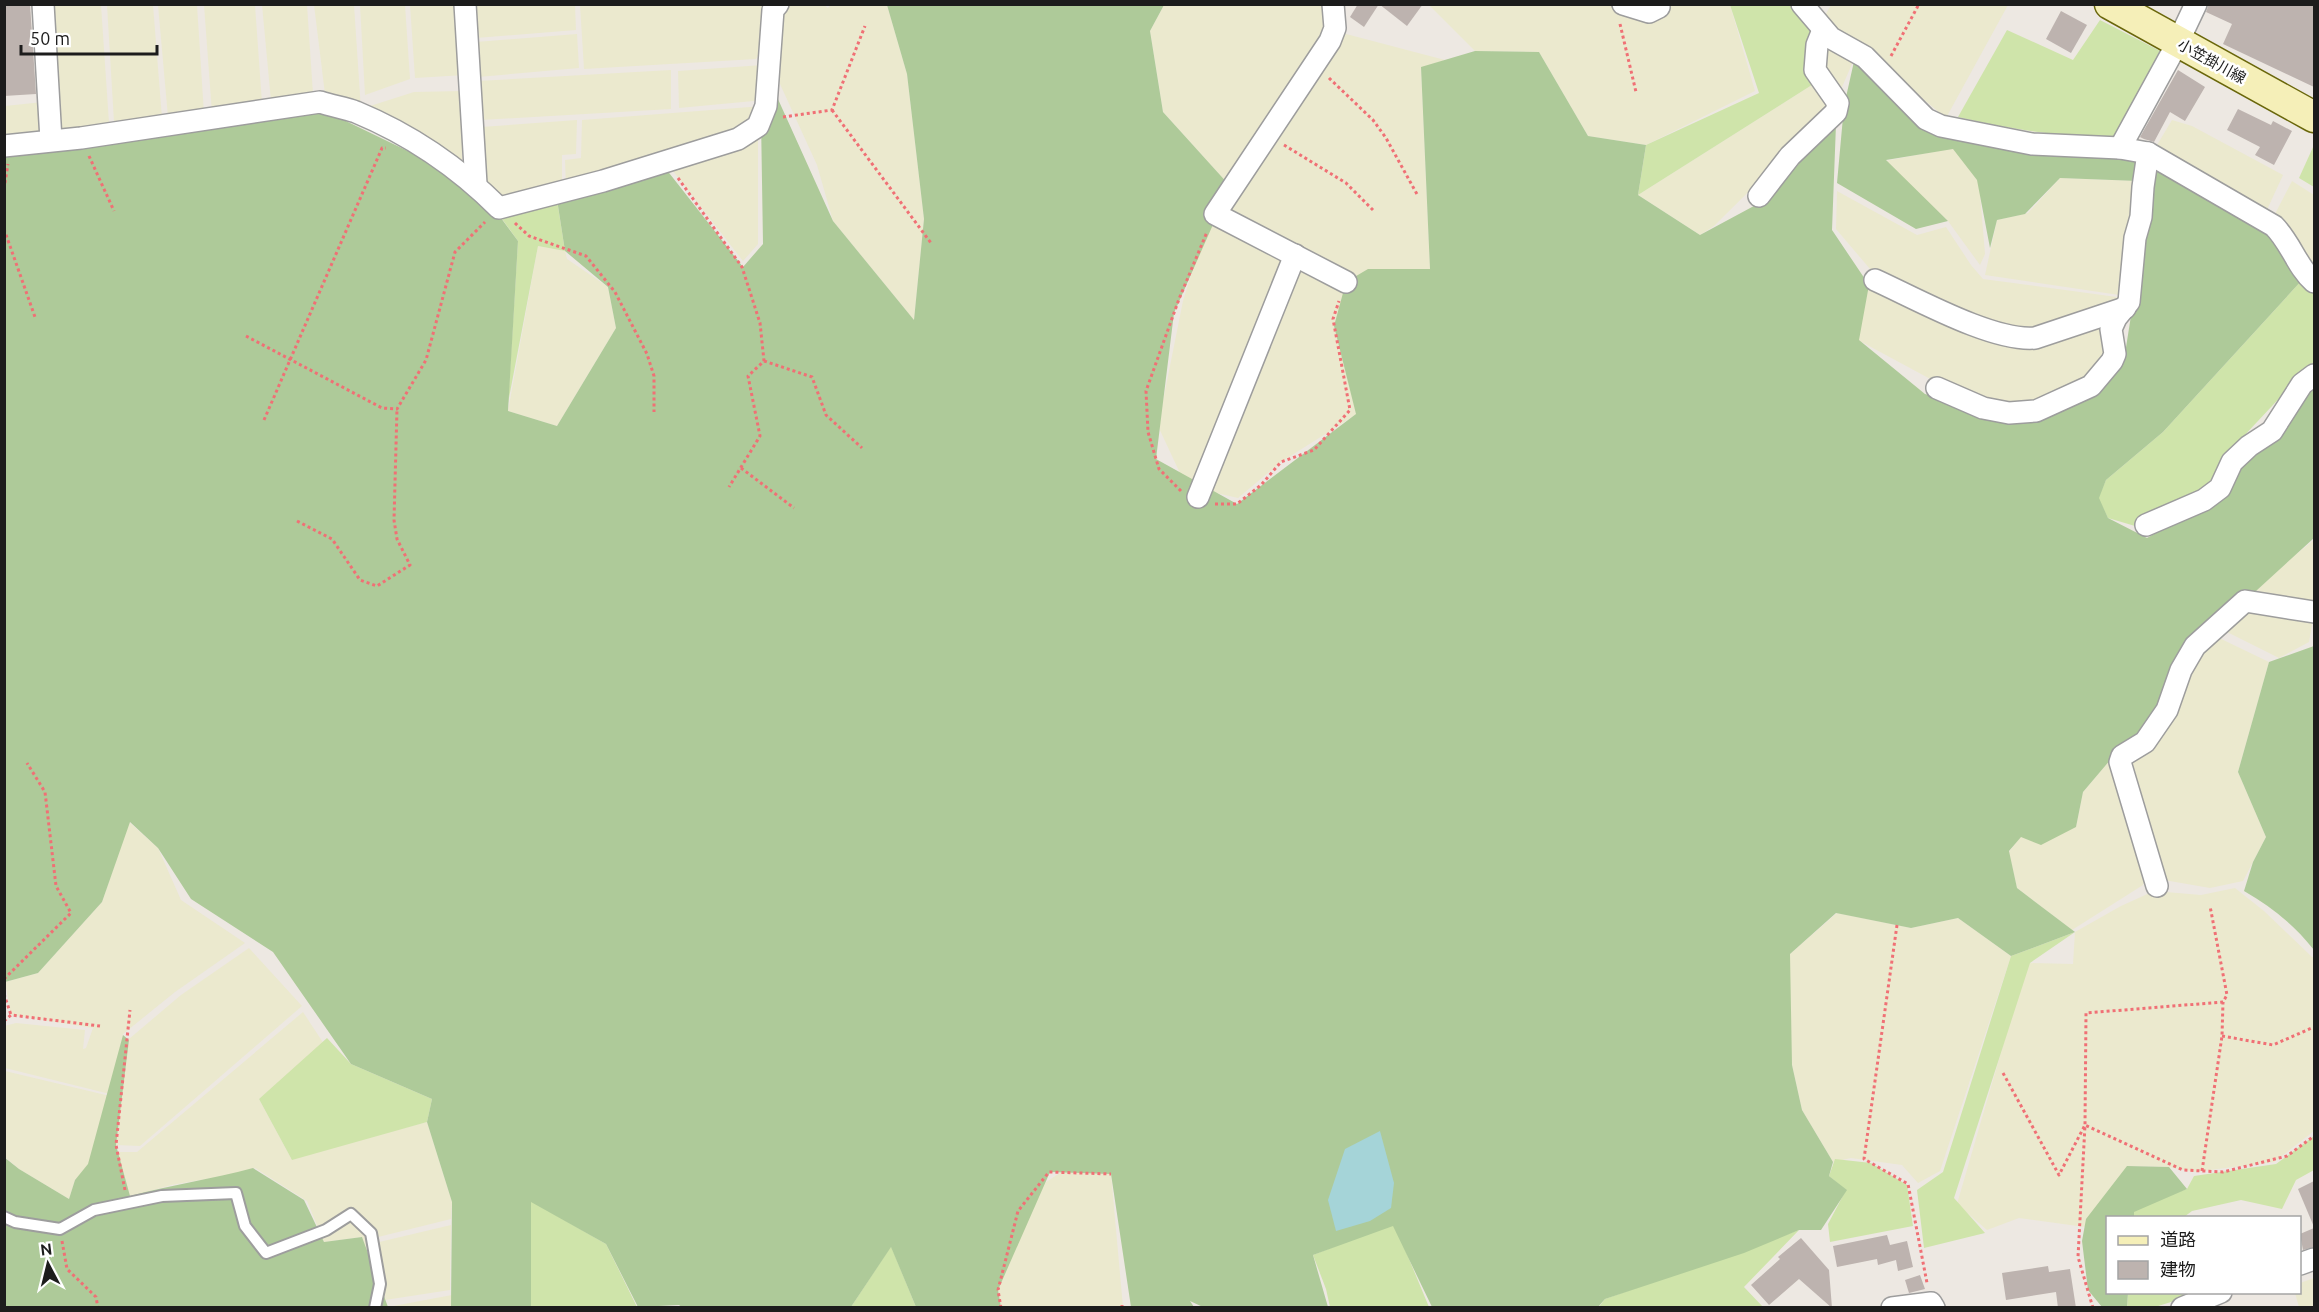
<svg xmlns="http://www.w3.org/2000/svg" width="2319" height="1312" viewBox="0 0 2319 1312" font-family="Ubuntu,'Noto Sans JP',sans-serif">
<rect width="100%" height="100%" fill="#ede8e2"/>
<g fill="#ebe9ce">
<path d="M 53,5 L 101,5 L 109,123 L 60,131 Z"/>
<path d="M 107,5 L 153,5 L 162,118 L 114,122 Z"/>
<path d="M 158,5 L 197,5 L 204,114 L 168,117 Z"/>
<path d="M 204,5 L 255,5 L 262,103 L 212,113 Z"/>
<path d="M 262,5 L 307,5 L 313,94 L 271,101 Z"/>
<path d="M 314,5 L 354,5 L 361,110 L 325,94 Z"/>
<path d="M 360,5 L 405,5 L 410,79 L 365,95 Z"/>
<path d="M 410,5 L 460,5 L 465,75 L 415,78 Z"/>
<path d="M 473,5 L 575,5 L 576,30 L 476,38 Z"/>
<path d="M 580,5 L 770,5 L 764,47 L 756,59 L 584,69 Z"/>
<path d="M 786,5 L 824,5 L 828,8 L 830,5 L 887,5 L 907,74 L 924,219 L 914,320 L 833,221 L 817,165 L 780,84 L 773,18 Z"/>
<path d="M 1164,5 L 1323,5 L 1327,29 L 1445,60 L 1421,68 L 1430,269 L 1334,326 L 1357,414 L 1281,462 L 1238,498 L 1186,486 L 1158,426 L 1183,301 L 1196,259 L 1230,186 L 1163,112 L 1150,31 Z"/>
<path d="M 1429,5 L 1730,5 L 1755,91 L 1646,145 L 1588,136 L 1539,52 L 1475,51 Z"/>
<path d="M 1831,5 L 2008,5 L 1946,118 L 1824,17 Z"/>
<path d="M 577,34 L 579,68 L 478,77 L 476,42 Z"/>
<path d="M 1823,41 L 1855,57 L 1833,108 L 1714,226 L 1700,235 L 1638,195 L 1815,83 Z"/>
<path d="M 763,65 L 764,100 L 679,108 L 678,71 Z"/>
<path d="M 671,70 L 671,109 L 481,120 L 478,81 Z"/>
<path d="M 462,91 L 462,163 L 367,107 L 414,92 Z"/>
<path d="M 43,102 L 47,130 L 5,137 L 5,106 Z"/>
<path d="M 763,106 L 758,126 L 566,188 L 565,160 L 581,158 L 582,120 Z"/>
<path d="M 577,120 L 576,154 L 562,155 L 562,186 L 503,202 L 485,186 L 481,127 Z"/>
<path d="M 2172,120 L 2192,126 L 2283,175 L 2266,212 L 2157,145 Z"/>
<path d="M 758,131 L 758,244 L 743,261 L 666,162 Z"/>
<path d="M 1953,148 L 1979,182 L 1985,254 L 1980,265 L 1948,221 L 1885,161 Z"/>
<path d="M 2060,178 L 2138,181 L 2126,296 L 1985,275 L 1997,220 L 2028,213 Z"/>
<path d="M 2292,181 L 2314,195 L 2314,269 L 2274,216 Z"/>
<path d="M 1837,191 L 1917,235 L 1946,227 L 1971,265 L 1983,279 L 2124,298 L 2123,305 L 2016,332 L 1876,276 L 1836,229 Z"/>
<path d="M 538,246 L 565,251 L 567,259 L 608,287 L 616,328 L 557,426 L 508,411 Z"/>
<path d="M 1869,285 L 1967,335 L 2014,346 L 2109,319 L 2110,352 L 2089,380 L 2016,408 L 1934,381 L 1858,340 Z"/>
<path d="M 2314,540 L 2314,601 L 2256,591 L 2294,556 Z"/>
<path d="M 2244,604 L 2313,619 L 2309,642 L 2279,658 L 2223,630 Z"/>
<path d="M 2215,636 L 2269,662 L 2238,772 L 2266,837 L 2243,881 L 2210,888 L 2164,880 L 2127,766 L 2187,670 Z"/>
<path d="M 2111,759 L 2149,872 L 2143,885 L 2072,930 L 2017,888 L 2009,852 L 2021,836 L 2076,827 L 2083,792 Z"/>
<path d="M 129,822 L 158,848 L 181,900 L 245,943 L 175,992 L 123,1034 L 110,1094 L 5,1068 L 4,1026 L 16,1023 L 85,1030 L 83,1049 L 86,1048 L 93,1028 L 11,1015 L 5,982 L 38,973 L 102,902 Z"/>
<path d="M 2235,888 L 2264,911 L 2312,957 L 2314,957 L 2314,1131 L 2274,1162 L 2194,1172 L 2169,1167 L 2128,1166 L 2085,1227 L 2019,1218 L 1987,1230 L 1957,1204 L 2027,963 L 2073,964 L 2075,932 L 2121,906 L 2154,891 L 2201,895 Z"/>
<path d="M 1837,913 L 1911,928 L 1958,918 L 2011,956 L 1940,1171 L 1918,1183 L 1902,1165 L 1851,1158 L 1833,1162 L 1802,1110 L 1786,1038 L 1790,954 Z"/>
<path d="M 249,948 L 302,1006 L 140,1146 L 116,1145 L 129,1039 L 181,995 Z"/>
<path d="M 303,1012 L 324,1044 L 259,1099 L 291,1158 L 427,1122 L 452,1202 L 451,1219 L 374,1238 L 375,1243 L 451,1225 L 450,1290 L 385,1300 L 362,1237 L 324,1242 L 307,1201 L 255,1168 L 230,1175 L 171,1185 L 126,1198 L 113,1152 L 137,1152 Z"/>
<path d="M 5,1071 L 110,1096 L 88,1167 L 75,1180 L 69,1199 L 19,1169 L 5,1157 Z"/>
<path d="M 1069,1167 L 1111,1174 L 1123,1307 L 1001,1307 L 998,1290 L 1031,1192 Z"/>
<path d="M 2314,1278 L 2314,1307 L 2299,1307 L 2295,1293 L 2300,1292 L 2300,1283 Z"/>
<path d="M 452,1295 L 451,1307 L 387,1308 L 388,1307 Z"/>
</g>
<g fill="#cfe4aa">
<path d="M 1730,5 L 1797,5 L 1814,34 L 1815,83 L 1638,195 L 1646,145 L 1759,93 Z"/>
<path d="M 2100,20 L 2164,53 L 2131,114 L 2113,138 C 2060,137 2009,129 1958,117 L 2007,30 L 2073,60 Z"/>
<path d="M 2314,145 L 2314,187 L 2299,178 Z"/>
<path d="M 557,200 L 565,251 L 538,246 L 508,403 L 518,241 L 500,216 Z"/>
<path d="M 2303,279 L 2314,287 L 2314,366 L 2303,373 L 2226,455 L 2206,488 L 2135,526 L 2108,518 L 2098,498 L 2106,480 L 2163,432 Z"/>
<path d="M 2075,932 L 2030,963 L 1954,1198 L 1985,1233 L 1924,1248 L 1917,1190 L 1943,1172 L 2011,956 Z"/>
<path d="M 327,1038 L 351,1064 L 432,1099 L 427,1122 L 292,1160 L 259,1099 Z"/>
<path d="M 2314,1136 L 2314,1170 L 2296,1180 L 2282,1209 L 2241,1200 L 2192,1211 L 2184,1217 L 2131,1218 L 2132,1208 L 2187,1189 L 2194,1176 L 2276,1164 Z"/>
<path d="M 1835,1159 L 1871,1163 L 1907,1185 L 1913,1226 L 1830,1242 L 1828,1224 L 1846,1190 L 1829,1176 Z"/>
<path d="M 531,1201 L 606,1244 L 637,1307 L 531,1308 Z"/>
<path d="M 1394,1223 L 1429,1307 L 1330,1307 L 1326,1289 L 1313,1255 Z"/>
<path d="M 1799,1230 L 1744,1287 L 1763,1307 L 1598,1308 L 1605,1299 Z"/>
<path d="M 891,1246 L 916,1307 L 851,1307 Z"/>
<path d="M 2128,1293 L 2186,1293 L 2187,1297 L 2155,1307 L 2127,1308 Z"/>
</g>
<g fill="#aeca99">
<path d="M 887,5 L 1164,5 L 1150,31 L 1163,112 L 1230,186 L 1174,313 L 1156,459 L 1237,504 L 1356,414 L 1334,326 L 1346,282 L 1368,269 L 1430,269 L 1421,67 L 1475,51 L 1539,52 L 1588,136 L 1646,145 L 1638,195 L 1700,235 L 1765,200 L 1836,124 L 1832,230 L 1869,285 L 1859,340 L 1925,394 L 2006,418 L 2124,360 L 2155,164 L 2270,231 L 2303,279 L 2163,432 L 2106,480 L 2099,498 L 2108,518 L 2147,538 L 2214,500 L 2254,453 L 2314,388 L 2314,538 L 2256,591 L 2231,602 L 2146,731 L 2111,759 L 2083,792 L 2076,827 L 2041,845 L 2021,837 L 2009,851 L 2017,888 L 2075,932 L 2011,956 L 1958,918 L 1911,928 L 1836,913 L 1790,954 L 1792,1065 L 1802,1110 L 1833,1162 L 1829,1176 L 1847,1190 L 1821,1230 L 1799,1230 L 1744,1253 L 1605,1299 L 1598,1307 L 1432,1307 L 1393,1226 L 1313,1255 L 1328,1307 L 1205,1308 L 1190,1301 L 1194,1307 L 1131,1307 L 1111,1174 L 1050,1172 L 998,1290 L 1001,1307 L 916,1307 L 891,1247 L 851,1307 L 683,1308 L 679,1305 L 638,1307 L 606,1244 L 531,1202 L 531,1307 L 451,1307 L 452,1202 L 427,1122 L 432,1099 L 351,1064 L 273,952 L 191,899 L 158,848 L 130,822 L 102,902 L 38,973 L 5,982 L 5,157 L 321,109 L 476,184 L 518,241 L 508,411 L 557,426 L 616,328 L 608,287 L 565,251 L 556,193 L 666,169 L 743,267 L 763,244 L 761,119 L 768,77 L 833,221 L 914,320 L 924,219 L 907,74 Z"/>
<path d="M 1855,57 L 1929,127 L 2137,157 L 2138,181 L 2060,178 L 2025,214 L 1997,220 L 1990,248 L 1977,180 L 1953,149 L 1886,160 L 1948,221 L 1916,229 L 1837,183 L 1844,106 Z"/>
<path d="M 2314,643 L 2314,950 C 2294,925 2272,907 2244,891 L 2253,862 L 2266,837 L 2238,772 L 2269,662 L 2314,646 Z"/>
<path d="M 123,1035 L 129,1040 L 116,1145 L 130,1196 C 171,1185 212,1179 253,1168 L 304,1200 L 324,1242 L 362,1237 L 388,1307 L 5,1307 L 4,1157 L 19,1169 L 69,1199 L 75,1180 L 88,1164 Z"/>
<path d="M 2127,1166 L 2169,1167 L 2187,1189 L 2134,1212 L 2134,1217 L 2108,1218 L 2108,1292 L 2128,1293 L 2127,1307 L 2102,1307 L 2088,1290 L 2082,1241 L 2086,1219 Z"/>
</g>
<path fill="#a5d4d8" d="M 1380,1131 L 1394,1183 L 1391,1208 L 1370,1221 L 1336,1231 L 1328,1200 L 1345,1149 Z"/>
<g fill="#bdb3af">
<path d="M 4,4 L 30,4 L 36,94 L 4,96 Z"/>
<path d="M 1358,4 L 1379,4 L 1364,27 L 1350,17 Z"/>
<path d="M 1379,4 L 1423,4 L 1407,26 Z"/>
<path d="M 2209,4 L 2314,4 L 2314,87 L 2223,44 L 2232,24 L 2206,12 Z"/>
<path d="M 2061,11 L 2087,25 L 2071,53 L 2046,39 Z"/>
<path d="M 2178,70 L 2205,87 L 2185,121 L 2170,112 L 2154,142 L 2144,139 L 2140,137 Z"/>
<path d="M 2238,109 L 2271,125 L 2273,121 L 2292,131 L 2274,165 L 2255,155 L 2260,147 L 2227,130 Z"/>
<path d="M 2314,1181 L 2314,1227 L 2298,1189 Z"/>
<path d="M 2314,1228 L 2314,1247 L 2303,1250 L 2300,1234 Z"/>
<path d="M 1887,1235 L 1890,1245 L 1907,1241 L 1913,1267 L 1898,1271 L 1896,1260 L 1878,1265 L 1877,1259 L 1837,1267 L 1833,1246 Z"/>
<path d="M 1801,1238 L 1829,1270 L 1832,1308 L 1799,1279 L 1769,1305 L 1751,1285 L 1780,1259 L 1778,1257 Z"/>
<path d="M 2048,1266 L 2049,1272 L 2070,1269 L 2076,1308 L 2058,1308 L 2056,1292 L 2006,1300 L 2002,1273 Z"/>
<path d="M 1920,1275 L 1925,1289 L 1909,1293 L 1905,1280 Z"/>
</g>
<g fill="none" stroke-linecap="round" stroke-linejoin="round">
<defs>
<path id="lane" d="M 4,1217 L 15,1222 L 60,1229 L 94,1210 L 162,1196 L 236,1193 L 245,1226 L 266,1253 L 326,1230 L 351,1214 L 371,1233 L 380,1284 L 375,1308"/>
<g id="street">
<path d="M 43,4 L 51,140"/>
<path d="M 465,4 L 476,184"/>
<path d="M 1333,4 L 1335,28 L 1330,41 L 1215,214 L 1346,282"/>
<path d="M 1623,4 L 1649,12 L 1659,7"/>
<path d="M 1802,4 L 1831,38 L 1865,57 L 1926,119 L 1941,126 L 2032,144 L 2120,148 L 2148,153 L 2274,226 C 2291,243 2297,267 2314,282"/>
<path d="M 4,146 L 81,138 L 320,102 C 332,106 345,108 356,112 C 409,134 459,168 499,208 L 603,181 L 738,139 L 758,126 L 766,106 L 773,10 L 778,4"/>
<path d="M 2120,148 L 2178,42 L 2196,4"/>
<path d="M 1759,196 L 1790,156 L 1836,112 L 1838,103 L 1815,70 L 1817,45 L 1823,30"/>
<path d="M 1875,280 C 1915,298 1993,342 2035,338 L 2125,308"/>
<path d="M 1937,388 L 1983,408 L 2009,413 L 2036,411 L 2091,386 L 2112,361 L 2115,354 L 2111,329 L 2116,318 L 2129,302 L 2135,238 L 2141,217 L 2143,187 L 2148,153"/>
<path d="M 1198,497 L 1295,255"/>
<path d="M 2146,525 L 2204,500 L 2220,488 L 2232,462 L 2249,446 L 2272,431 L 2302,384 L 2314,375"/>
<path d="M 2157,886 L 2120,762 L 2122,756 L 2145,742 L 2167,710 L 2181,670 L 2195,646 L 2245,601 L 2314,612"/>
<path d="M 2300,1264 L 2314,1259"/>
<path d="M 1892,1308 L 1931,1303 L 1934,1308"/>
<path d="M 2182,1308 L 2221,1292"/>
</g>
<path id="secondary" d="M 2110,4 L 2314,117"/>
</defs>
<use href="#lane" stroke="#9d9d9d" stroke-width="14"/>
<use href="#street" stroke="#9d9d9d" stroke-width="24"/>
<use href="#secondary" stroke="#6a670b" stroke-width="33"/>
<g stroke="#f07075" stroke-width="3" stroke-dasharray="3 3" stroke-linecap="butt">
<path d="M 1620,24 L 1636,92"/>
<path d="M 1891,56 L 1919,4"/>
<path d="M 1329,78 L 1373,120 L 1386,138 L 1418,196"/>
<path d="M 832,110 L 931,243"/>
<path d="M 783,117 L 832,110 L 865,26"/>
<path d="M 1284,145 L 1346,183 L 1373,210"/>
<path d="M 89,156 L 114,211"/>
<path d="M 678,178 L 742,267 L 760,323 L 764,361 L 748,376 L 760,436 L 729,487"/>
<path d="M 4,189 L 8,164"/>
<path d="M 515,223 L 529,236 L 586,256 L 615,292 L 647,354 L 654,376 L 654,412"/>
<path d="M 4,229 L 35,317"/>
<path d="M 246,336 L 382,408 L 397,409 L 426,360 L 455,252 L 485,222"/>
<path d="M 764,361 L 812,377 L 826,415 L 862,448"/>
<path d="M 264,420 L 382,148 L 386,148"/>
<path d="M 741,468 L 794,508"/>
<path d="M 1181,491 L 1159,469 L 1148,432 L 1146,391 L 1179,299 L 1207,232"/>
<path d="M 1215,504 L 1237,504 L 1261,485 L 1281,462 L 1314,450 L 1350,410 L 1333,319 L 1339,301"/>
<path d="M 297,521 L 332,539 L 360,580 L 377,586 L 410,565 L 397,539 L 394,520 L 397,409"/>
<path d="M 1897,925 L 1864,1159 L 1908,1184 L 1927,1283"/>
<path d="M 4,979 L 71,913 L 56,886 L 45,792 L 27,763"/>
<path d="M 4,994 L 11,1015"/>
<path d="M 4,1021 L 11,1015 L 100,1026"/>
<path d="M 2222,1036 L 2273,1045 L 2314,1027"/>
<path d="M 2003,1073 L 2059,1175 L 2085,1125 L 2183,1170 L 2223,1172 L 2287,1156 L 2314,1136"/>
<path d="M 2202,1171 L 2222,1036 L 2223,1002"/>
<path d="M 125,1190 L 116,1145 L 130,1010"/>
<path d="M 62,1241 L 67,1269 L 96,1297 L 98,1308"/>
<path d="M 1001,1308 L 998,1290 L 1018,1211 L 1049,1172 L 1111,1174"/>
<path d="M 1122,1308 L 1122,1303"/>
<path d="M 2093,1308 L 2078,1257 L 2085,1125 L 2086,1013 L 2223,1002 L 2227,995 L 2210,906"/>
</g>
<use href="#lane" stroke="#fff" stroke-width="10"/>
<use href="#street" stroke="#fff" stroke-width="21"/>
<use href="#secondary" stroke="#f5efb8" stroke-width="30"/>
</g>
<g text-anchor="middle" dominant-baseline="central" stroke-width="5" stroke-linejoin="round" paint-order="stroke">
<g font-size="15" fill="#1c1c1c" stroke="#fff">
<text transform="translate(2212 61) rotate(29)">小笠掛川線</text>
</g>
</g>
<rect width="2319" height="1312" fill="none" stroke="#1c1c1c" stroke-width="12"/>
<rect x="2106" y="1216" width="195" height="78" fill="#ffffff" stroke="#a4a4a4" stroke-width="1.5"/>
<rect x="2118" y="1236" width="30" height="9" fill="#f5efb8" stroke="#a4a4a4" stroke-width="1.5"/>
<text x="2160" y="1246" font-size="18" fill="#1c1c1c">道路</text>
<rect x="2118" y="1261" width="30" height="18" fill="#bdb3af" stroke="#a4a4a4" stroke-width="1.5"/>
<text x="2160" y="1276" font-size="18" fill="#1c1c1c">建物</text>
<g transform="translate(48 1264) rotate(353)" stroke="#ffffff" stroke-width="4.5" paint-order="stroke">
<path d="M0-4.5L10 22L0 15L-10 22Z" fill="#1c1c1c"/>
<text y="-9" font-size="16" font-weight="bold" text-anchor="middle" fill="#1c1c1c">N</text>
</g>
<path d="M21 45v9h136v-9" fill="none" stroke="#1c1c1c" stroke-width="3"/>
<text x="30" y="45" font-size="18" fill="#1c1c1c" stroke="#ffffff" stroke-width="4.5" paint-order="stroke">50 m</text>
</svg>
